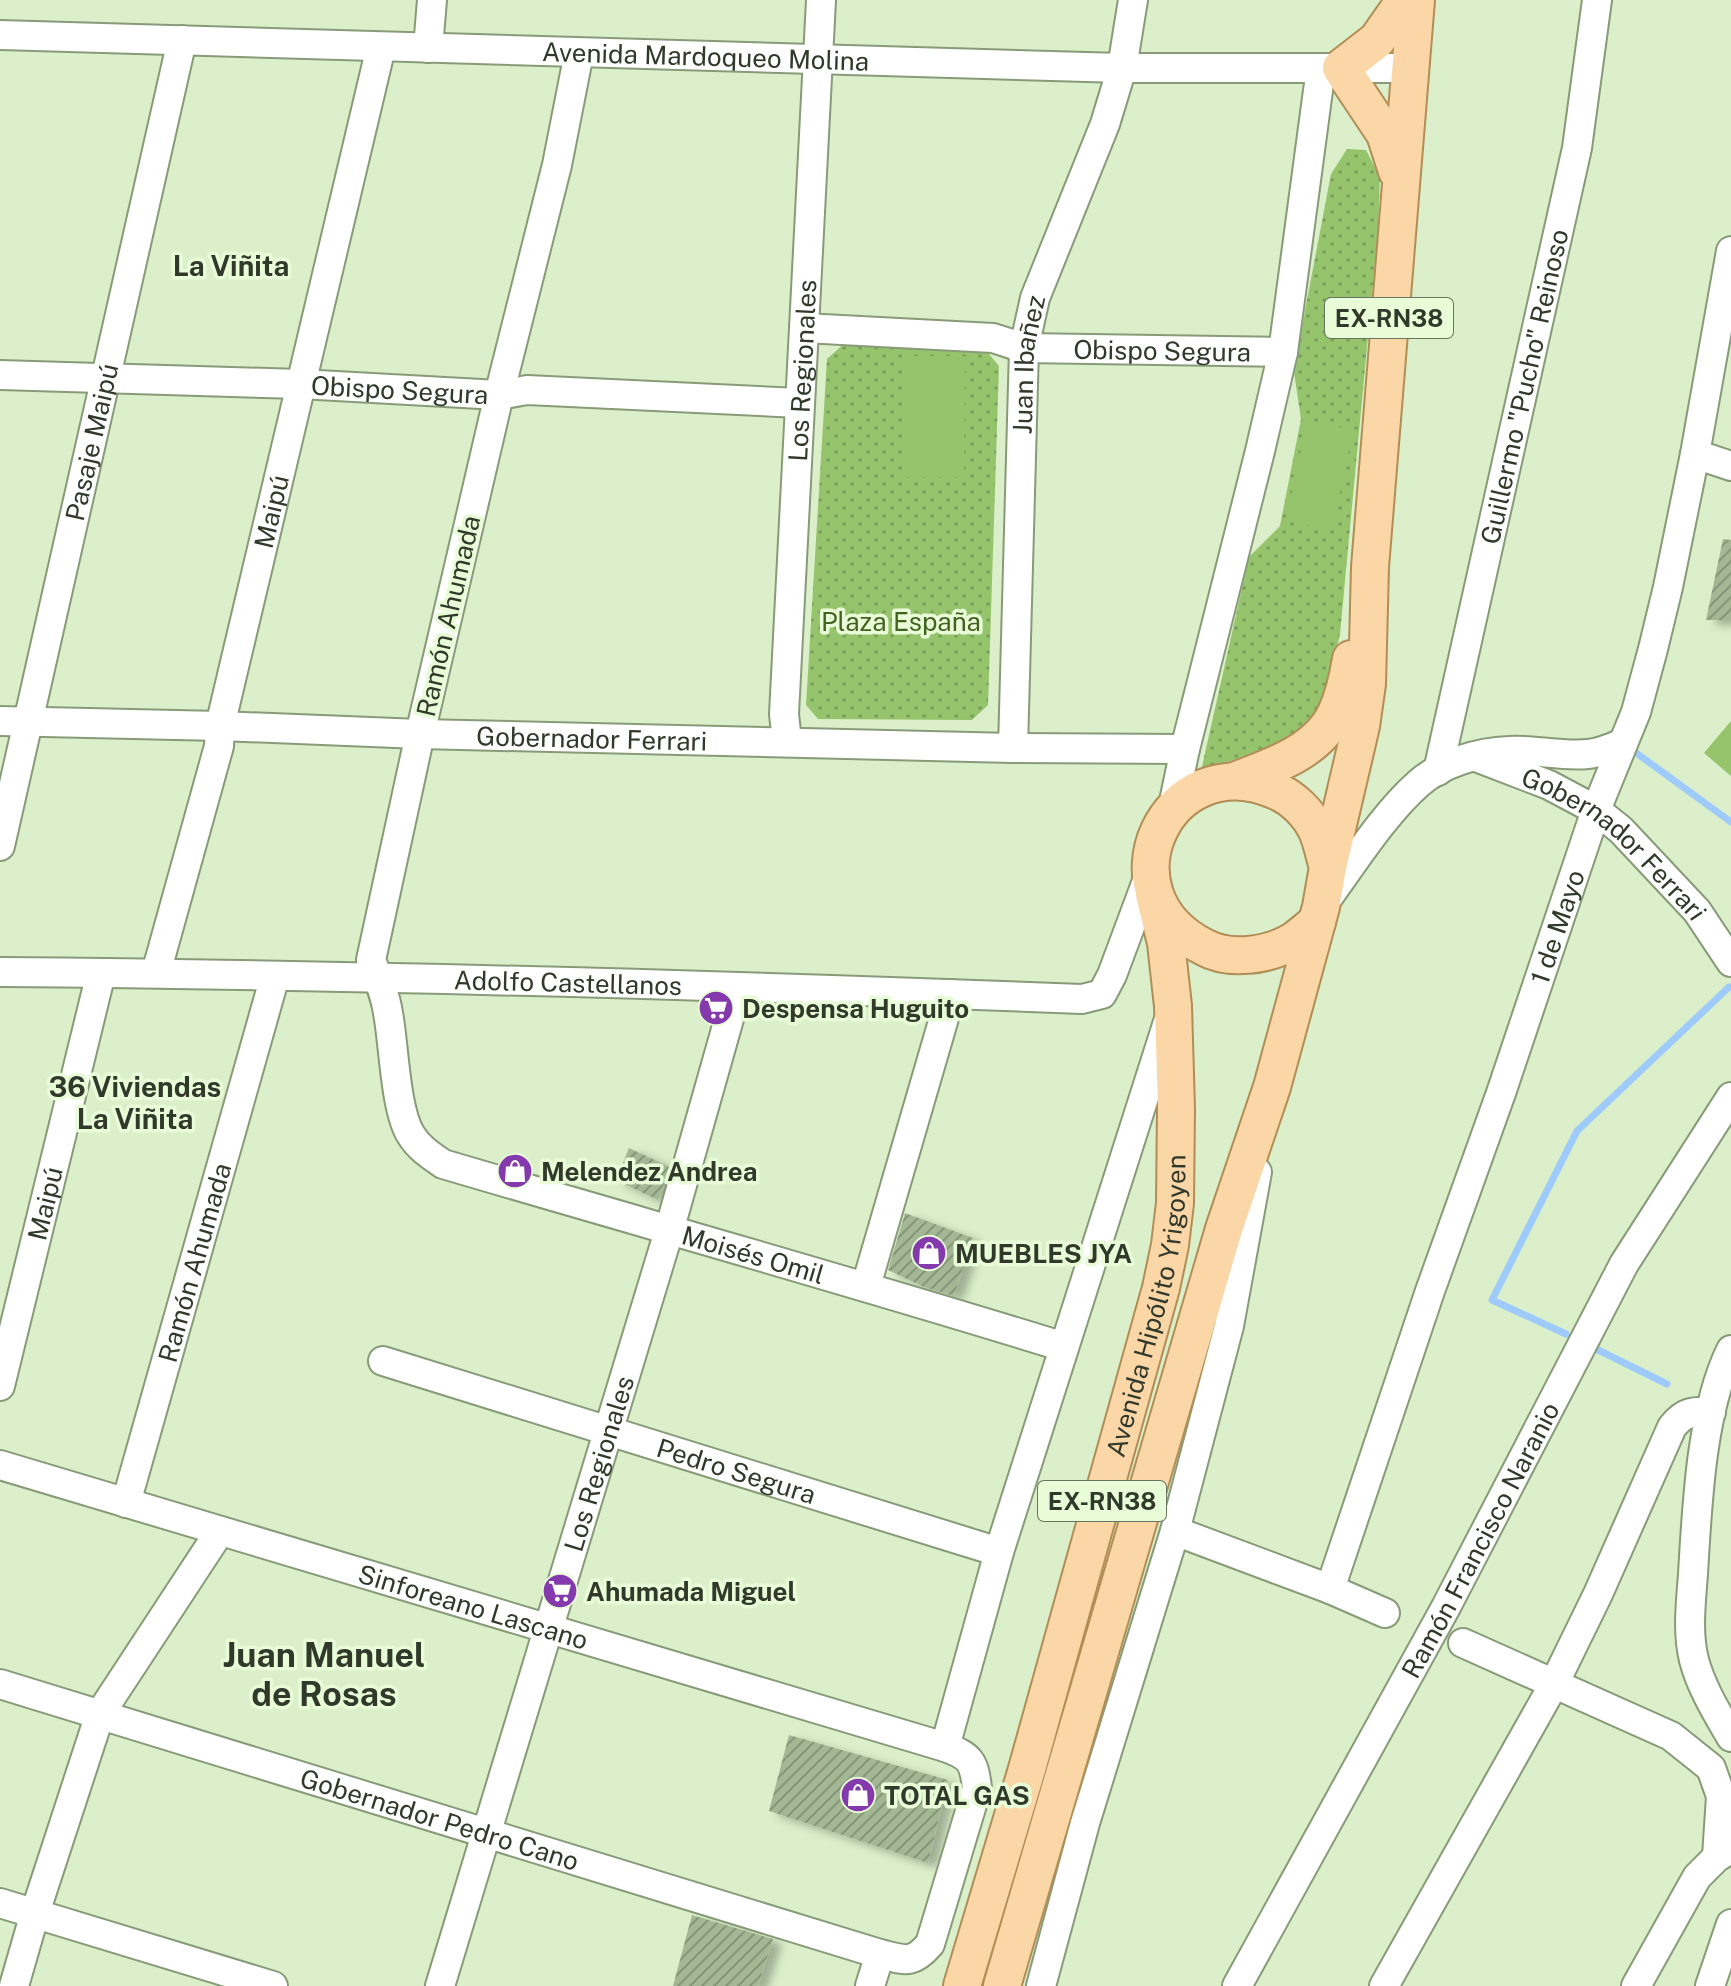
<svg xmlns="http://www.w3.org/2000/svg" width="1731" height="1986" viewBox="0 0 1731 1986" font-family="'Public Sans',sans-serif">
<defs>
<pattern id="park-dots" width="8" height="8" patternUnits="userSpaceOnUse" patternTransform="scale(2)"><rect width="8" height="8" fill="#96c46d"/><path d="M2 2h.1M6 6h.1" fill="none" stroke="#7ba05a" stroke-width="1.8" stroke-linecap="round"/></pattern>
<pattern id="building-hatch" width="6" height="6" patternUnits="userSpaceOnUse" patternTransform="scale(2)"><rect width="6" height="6" fill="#a4b794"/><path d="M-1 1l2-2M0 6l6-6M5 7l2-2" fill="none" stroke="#869679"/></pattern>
<filter id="shadow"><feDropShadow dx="9" dy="5" stdDeviation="4" flood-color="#0004"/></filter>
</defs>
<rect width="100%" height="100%" fill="#daefca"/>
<g fill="url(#park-dots)">
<path d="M 1347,149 L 1366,150 L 1380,177 L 1378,230 L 1340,634 L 1326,695 L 1301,732 L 1262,750 L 1201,771 L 1249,557 L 1280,526 L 1301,419 L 1294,372 L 1307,300 L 1331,174 Z"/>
<path d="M 847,341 L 985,349 L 999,366 L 988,705 L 972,720 L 818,719 L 806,705 L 827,359 Z"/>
</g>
<g fill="#96c46d">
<path d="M 904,356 L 965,356 L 964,477 L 903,477 Z"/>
<path d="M 1307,421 L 1353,430 L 1332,530 L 1286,521 Z"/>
<path d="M 1731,721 L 1731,776 L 1704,753 Z"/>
</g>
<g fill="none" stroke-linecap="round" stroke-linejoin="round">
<g stroke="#9fcbfc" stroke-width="7">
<path d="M 1628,747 L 1731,822"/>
<path d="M 1566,1334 L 1492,1300 L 1577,1131 L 1729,987"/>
<path d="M 1594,1348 L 1667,1384"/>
</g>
</g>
<g fill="url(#building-hatch)" filter="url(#shadow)">
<path d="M 1723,539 L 1731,540 L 1731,620 L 1706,620 Z"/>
<path d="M 629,1148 L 670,1167 L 658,1200 L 616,1180 Z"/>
<path d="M 905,1213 L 973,1238 L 954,1296 L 924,1287 L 888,1270 Z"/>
<path d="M 789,1735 L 948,1780 L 928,1863 L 769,1811 Z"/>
<path d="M 692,1915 L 773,1939 L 758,1986 L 673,1986 Z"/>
</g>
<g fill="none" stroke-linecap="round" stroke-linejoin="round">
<defs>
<g id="minor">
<path id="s1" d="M 0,35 L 1122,68 L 1411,68"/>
<path d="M 428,48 L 432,0"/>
<path id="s2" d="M 579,53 L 557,165 L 499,395 L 420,734 L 371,960 C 378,977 385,994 388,1013 C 394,1044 395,1110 411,1135 C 419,1148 430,1155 443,1164 C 650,1225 858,1283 1064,1347"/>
<path id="s3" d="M 804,328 L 993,338 L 1024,348 L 1283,352"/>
<path id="s4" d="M 0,375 L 300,384 L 499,395 L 527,390 L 799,403"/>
<path d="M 1695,454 L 1731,466"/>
<path id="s5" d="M 0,721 L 220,726 L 420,734 L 1013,748 L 1185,749"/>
<path id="s6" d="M 787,742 L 784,714 L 821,0"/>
<path id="s7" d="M 1013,748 L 1024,348 L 1035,298 L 1105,124 L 1122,68 L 1133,0"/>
<path id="s8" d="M 1476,757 L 1549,785 L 1596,810 L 1621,830 L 1697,911 L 1731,962"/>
<path id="s9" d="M 1438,771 L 1577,148 L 1597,0"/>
<path d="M 1172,811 L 1185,749 L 1260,451 L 1283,352 L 1321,68"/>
<path id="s10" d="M 0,846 L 182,40"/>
<path d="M 1324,903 C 1352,865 1384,814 1418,784 C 1441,763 1479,752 1509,751 C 1535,749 1562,757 1588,754 C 1600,753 1611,748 1623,743"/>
<path id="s11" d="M 0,972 C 361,975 721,985 1082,999 L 1102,994 L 1112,975 L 1150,873"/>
<path id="s12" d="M 156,973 L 219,746 L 220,726 L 381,47"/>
<path d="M 866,1286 L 951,994"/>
<path d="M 1731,1350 C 1701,1411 1697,1506 1693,1574 C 1691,1602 1687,1632 1694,1660 C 1701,1687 1717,1713 1731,1737"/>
<path id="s13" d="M 383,1361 L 999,1552"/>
<path id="s14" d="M 0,1386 L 101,973"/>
<path id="s15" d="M 0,1465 L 945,1747"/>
<path id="s16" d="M 126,1503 L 275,976"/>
<path d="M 1175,1531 L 1330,1589 L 1385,1613"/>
<path id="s17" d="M 1330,1589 L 1430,1291 L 1501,1093 L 1596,810 L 1636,712 L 1653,649 L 1668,587 L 1695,454 L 1731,251"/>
<path d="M 1463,1643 L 1671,1736 L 1711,1768 L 1721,1796 L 1717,1857"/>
<path id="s18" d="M 0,1684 L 880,1954"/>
<path d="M 0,1903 L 273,1986"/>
<path d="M 14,1986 L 35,1913 L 100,1714 L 220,1531"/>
<path id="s19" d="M 440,1986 L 669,1231 L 738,987"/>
<path d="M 870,1986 L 880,1954 C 905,1960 912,1965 930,1944 L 977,1788 C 974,1761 970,1756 945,1747 L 999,1552 L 1168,1022"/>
<path d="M 1041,1986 L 1085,1823 L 1175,1531 L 1229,1326 L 1257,1172"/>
<path id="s20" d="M 1237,1986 L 1446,1607 L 1624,1264 L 1731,1097"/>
<path d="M 1384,1986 L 1554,1684 L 1598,1594 L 1672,1427 C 1684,1412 1692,1411 1711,1412"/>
<path d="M 1636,1986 L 1697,1877 L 1717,1857 L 1731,1849"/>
<path d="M 1710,1986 L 1731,1924"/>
</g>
<g id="major">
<path d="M 1397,171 L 1385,134 L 1341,68 L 1377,40 L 1405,0"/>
<path d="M 1234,781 C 1271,767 1318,752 1336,713 C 1344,696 1348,677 1351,659"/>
<path d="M 1317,922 C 1309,928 1301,936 1293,941 C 1268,956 1229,961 1204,947 C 1097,893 1167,745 1274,790 C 1292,797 1309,813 1317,831 C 1322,842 1324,855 1328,867"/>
<path id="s21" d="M 962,1986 L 1027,1769 L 1161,1288 L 1170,1245 L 1175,1203 L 1176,1109 L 1173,1006 L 1166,943 L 1154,894"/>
<path d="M 1002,1986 L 1224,1229 L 1272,1087 L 1321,907 L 1328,867 L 1361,726 L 1367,684 L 1370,567 L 1416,0"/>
</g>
</defs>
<use href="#minor" stroke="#889b79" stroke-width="32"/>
<use href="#major" stroke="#b28e56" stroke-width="40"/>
<use href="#minor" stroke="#fff" stroke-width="28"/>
<use href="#major" stroke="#fbd6a7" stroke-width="36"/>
</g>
<defs>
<symbol id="supermarket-disc" viewBox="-11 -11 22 22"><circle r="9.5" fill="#843aac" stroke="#e7fcd7"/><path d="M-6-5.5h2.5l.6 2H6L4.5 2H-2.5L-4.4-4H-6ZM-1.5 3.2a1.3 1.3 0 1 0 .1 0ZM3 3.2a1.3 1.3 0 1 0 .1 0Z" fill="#fff"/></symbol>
<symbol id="shop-disc" viewBox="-11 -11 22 22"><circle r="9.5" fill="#843aac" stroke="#e7fcd7"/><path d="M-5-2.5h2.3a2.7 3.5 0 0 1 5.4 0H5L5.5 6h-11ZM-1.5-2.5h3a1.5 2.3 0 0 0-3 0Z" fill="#fff"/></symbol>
</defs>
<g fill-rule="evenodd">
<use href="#supermarket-disc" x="696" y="988" width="40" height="40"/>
<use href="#shop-disc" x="495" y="1151" width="40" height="40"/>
<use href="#shop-disc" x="909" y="1233" width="40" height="40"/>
<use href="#supermarket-disc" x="540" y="1571" width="40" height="40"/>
<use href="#shop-disc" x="838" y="1775" width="40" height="40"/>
</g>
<g text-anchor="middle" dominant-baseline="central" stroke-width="7" stroke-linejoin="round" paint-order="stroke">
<g fill="#e7fcd7" stroke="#68745f" stroke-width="2">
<rect x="1325" y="298" width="128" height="40" rx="6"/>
<rect x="1038" y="1481" width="128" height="40" rx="6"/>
</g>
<g font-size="24" font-weight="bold" fill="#31392b">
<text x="1389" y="318">EX-RN38</text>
<text x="1102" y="1501">EX-RN38</text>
</g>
<g font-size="26" fill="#31392b" stroke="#e7fcd7">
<text stroke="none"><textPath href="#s1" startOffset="706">Avenida Mardoqueo Molina</textPath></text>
<text stroke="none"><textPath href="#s3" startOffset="360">Obispo Segura</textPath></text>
<text stroke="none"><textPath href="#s7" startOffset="384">Juan Ibañez</textPath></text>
<text stroke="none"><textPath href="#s6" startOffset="372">Los Regionales</textPath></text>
<text stroke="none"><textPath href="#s9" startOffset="394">Guillermo "Pucho" Reinoso</textPath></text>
<text stroke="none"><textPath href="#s4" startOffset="400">Obispo Segura</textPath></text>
<text stroke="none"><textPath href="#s10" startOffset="414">Pasaje Maipú</textPath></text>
<text stroke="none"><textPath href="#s12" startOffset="476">Maipú</textPath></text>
<text transform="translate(448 616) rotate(-77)">Ramón Ahumada</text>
<text stroke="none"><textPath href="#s5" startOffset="592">Gobernador Ferrari</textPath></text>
<text stroke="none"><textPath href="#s8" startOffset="166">Gobernador Ferrari</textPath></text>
<text stroke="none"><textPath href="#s17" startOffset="700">1 de Mayo</textPath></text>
<text stroke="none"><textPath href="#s11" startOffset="568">Adolfo Castellanos</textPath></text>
<text stroke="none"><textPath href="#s14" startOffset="188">Maipú</textPath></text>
<text stroke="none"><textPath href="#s2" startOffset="1478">Moisés Omil</textPath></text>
<text stroke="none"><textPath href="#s16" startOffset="250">Ramón Ahumada</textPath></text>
<text stroke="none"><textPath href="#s21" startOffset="706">Avenida Hipólito Yrigoyen</textPath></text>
<text stroke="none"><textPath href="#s19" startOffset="546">Los Regionales</textPath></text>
<text stroke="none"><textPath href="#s13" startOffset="370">Pedro Segura</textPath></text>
<text stroke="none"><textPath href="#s20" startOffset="508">Ramón Francisco Naranio</textPath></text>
<text stroke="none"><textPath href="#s15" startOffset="494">Sinforeano Lascano</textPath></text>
<text stroke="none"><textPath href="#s18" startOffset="460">Gobernador Pedro Cano</textPath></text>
</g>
<g font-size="26" fill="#426220" stroke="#e7fcd7">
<text x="901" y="621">Plaza España</text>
</g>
<g font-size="26" font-weight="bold" fill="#31392b" stroke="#e7fcd7" text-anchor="start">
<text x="742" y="1008">Despensa Huguito</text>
<text x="541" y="1171">Melendez Andrea</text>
<text x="955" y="1253">MUEBLES JYA</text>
<text x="586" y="1591">Ahumada Miguel</text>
<text x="884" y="1795">TOTAL GAS</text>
</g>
<g font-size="28" font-weight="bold" fill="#31392b" stroke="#e7fcd7">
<text x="231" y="265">La Viñita</text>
<text x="135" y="1086">36 Viviendas<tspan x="135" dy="32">La Viñita</tspan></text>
</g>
<g font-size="34" font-weight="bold" fill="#31392b" stroke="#e7fcd7">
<text x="324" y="1655">Juan Manuel<tspan x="324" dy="39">de Rosas</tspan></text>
</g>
</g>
</svg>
